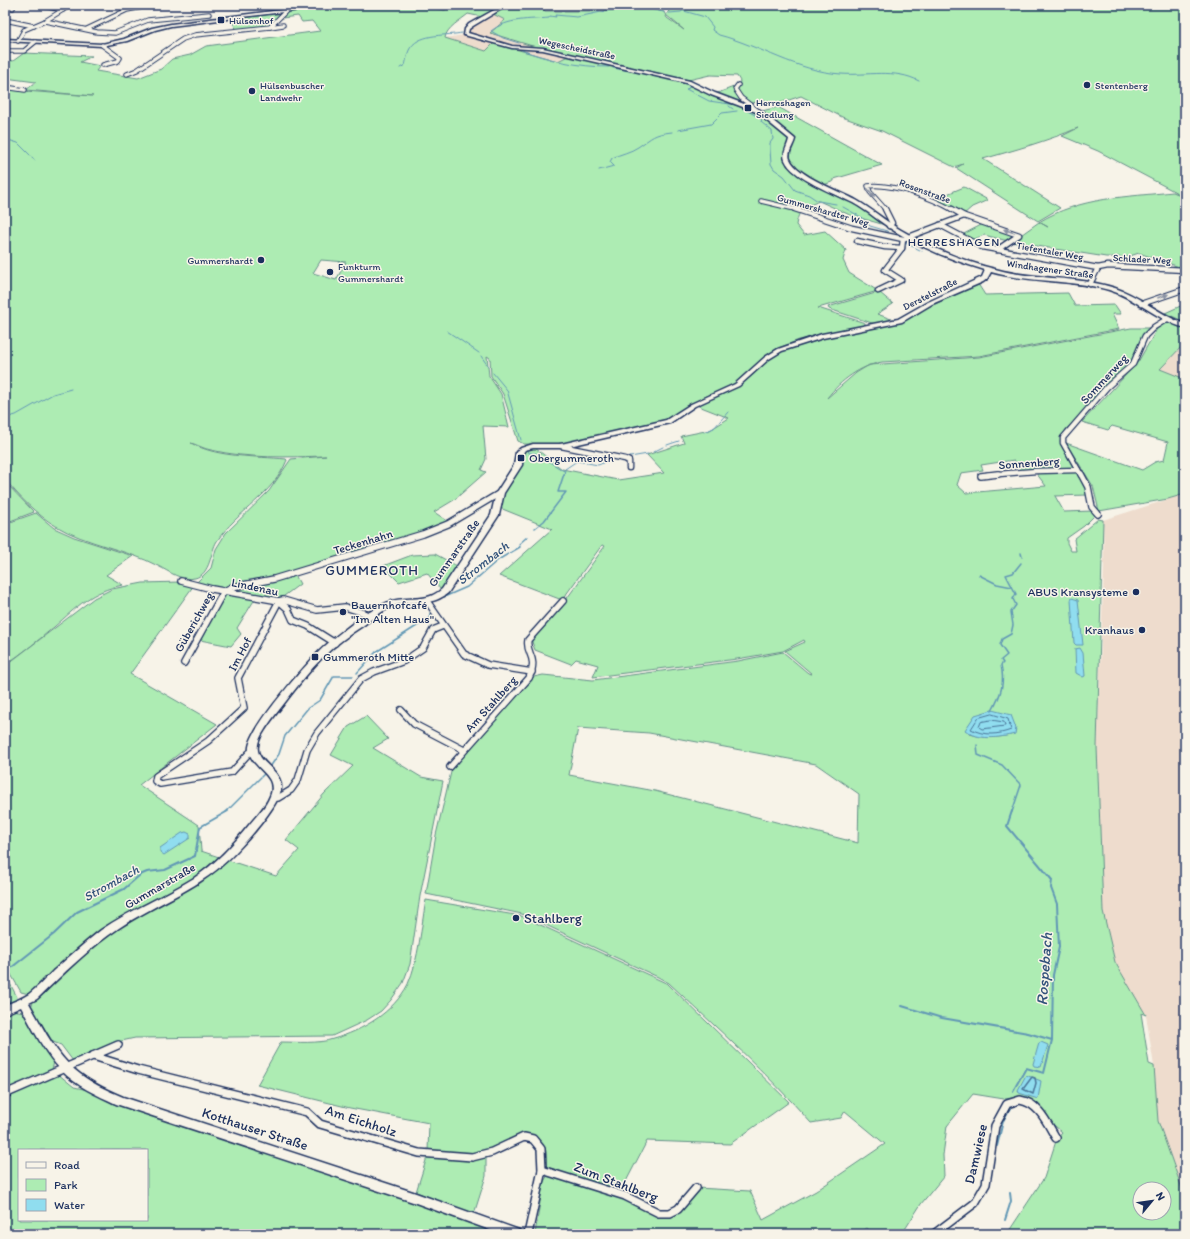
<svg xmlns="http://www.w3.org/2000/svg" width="1190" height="1239" viewBox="0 0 1190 1239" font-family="Itim,sans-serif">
<rect width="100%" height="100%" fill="#f7f3e8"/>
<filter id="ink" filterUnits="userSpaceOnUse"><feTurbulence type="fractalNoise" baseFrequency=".025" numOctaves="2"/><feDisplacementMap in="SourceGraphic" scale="8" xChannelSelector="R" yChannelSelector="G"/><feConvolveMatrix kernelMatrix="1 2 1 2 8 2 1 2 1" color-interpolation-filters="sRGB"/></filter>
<g filter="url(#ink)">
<g fill="#eedccd">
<path d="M 493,14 L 505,20 L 491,33 L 539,48 L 520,48 L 467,33 L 469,29 Z"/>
<path d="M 464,35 L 468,36 L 494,43 L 486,51 L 445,38 Z"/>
<path d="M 512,48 L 540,50 L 568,56 L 558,61 Z"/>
<path d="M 1185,343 L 1185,379 L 1160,369 Z"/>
<path d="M 1185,494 L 1185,1197 L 1158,1121 L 1154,1066 L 1146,1015 L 1115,962 L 1103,911 L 1097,747 L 1104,566 L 1103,520 Z"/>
</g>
<g fill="#adecb3" stroke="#648e88" fill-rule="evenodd">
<path d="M 289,5 L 416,5 L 445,10 L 452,5 L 504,5 L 482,17 L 468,14 C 461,20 446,28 445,38 L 486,51 L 494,43 L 558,61 L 568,56 L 633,70 L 539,48 L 490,33 L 505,20 L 493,14 L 510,5 L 545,5 L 544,11 L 603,11 L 630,8 L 651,8 L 664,12 L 667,18 L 684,30 L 666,15 L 673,5 L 1185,5 L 1185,197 L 1098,151 L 1062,136 L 1078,128 C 1047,141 1015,150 983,159 L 1060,208 L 1038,221 L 956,168 L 963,164 L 954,167 L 882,131 L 842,117 L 801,96 L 774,105 L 765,100 L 748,104 L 751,106 L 715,94 L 739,85 L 740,81 L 737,76 L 710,75 L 684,81 L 712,95 L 758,111 L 789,137 C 791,144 785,152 785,159 C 806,181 832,190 858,205 C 867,210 876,218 885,225 L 850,215 L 819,201 C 804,208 799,208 796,225 L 804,235 L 825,231 L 846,250 L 843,260 L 849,273 L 878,291 L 818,308 L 865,323 L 865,326 L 799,340 L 776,349 L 764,358 L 744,379 L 695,403 L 672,418 L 607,435 L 562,445 L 524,444 L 518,441 L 503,394 L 491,376 L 490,358 L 487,356 L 489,376 L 501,394 L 509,427 L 483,426 L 486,459 L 481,470 L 486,472 L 454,500 L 434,512 L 449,522 C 393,545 334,561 276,578 C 259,583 238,580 223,590 L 196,583 L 211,568 L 216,549 L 226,533 L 269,491 L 291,459 L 326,456 C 289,457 248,459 211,450 C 204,449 198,445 191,443 C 218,458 256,456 286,459 L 287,460 C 273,495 237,511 217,541 C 210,552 211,574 195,578 C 181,581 170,572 158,566 C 126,549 86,544 56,526 C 37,515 18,496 5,479 L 5,87 L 25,91 L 93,96 L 26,90 L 36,82 L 5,78 L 5,59 L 13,61 L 24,53 L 92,56 L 80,62 L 100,66 L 96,71 L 138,78 L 161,69 L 172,59 L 190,55 L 206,46 L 320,31 L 312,21 L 302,22 L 298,16 L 282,18 L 288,11 ZM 321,260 L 346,262 L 336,280 L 313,273 Z"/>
<path d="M 284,12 L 268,26 L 237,30 L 231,20 Z"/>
<path d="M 778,107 L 882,165 L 834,179 L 834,181 L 824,185 C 813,179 789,168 790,154 C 790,149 794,144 794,139 L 762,111 Z"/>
<path d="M 964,187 L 988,200 L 972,207 L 963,215 L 935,199 Z"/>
<path d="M 1173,192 L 1185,197 L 1185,269 L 1139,253 L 1127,257 L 1106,257 L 1011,242 L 1039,222 L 1048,227 L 1039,222 C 1080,197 1127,197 1173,192 Z"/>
<path d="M 983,224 L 1017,235 L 1008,241 L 984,235 L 970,241 L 960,236 Z"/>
<path d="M 978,284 L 985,295 L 1068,293 L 1075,306 L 1115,305 L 1121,314 L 1112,314 L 1119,329 L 979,356 L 882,362 C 860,366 841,380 827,398 L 856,373 L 869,365 L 979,357 L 1131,328 L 1151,328 L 1135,359 L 1105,387 L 1084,414 L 1066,429 L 1060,441 L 1074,469 L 1021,471 L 1014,460 L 981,465 L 983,470 L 961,473 L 957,485 L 966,493 L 1046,486 L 1036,473 L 1076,471 L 1086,487 L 1087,495 L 1055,496 L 1064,512 L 1093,511 L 1095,515 L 1084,526 L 1067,538 L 1067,543 L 1071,551 L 1076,551 L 1074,539 L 1098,519 L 1103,520 L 1097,747 L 1103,911 L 1115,962 L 1146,1015 L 1141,1013 L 1149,1064 L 1154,1066 L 1158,1121 L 1185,1197 L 1185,1234 L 1007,1234 L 1044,1178 L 1057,1138 L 1062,1132 L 1021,1097 L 1004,1099 L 973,1094 L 947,1126 L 943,1155 L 944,1176 L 921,1204 L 902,1234 L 874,1234 L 867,1228 L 858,1234 L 535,1234 L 543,1183 L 548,1175 L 596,1187 L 671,1214 L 697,1188 L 750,1191 L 763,1220 L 816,1191 L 885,1144 L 845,1111 L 841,1118 L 811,1123 C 767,1073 717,1028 669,983 L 658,977 L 522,914 L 426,894 L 436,835 L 452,768 L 534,677 L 543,675 L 593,680 L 738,661 L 783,652 L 808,673 L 812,674 L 785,651 L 805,642 L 804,640 L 783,651 L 737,659 L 593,677 L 598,665 L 576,659 L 571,664 L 535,650 L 531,639 L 565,601 L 605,546 L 602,545 L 562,600 L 499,576 L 552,529 L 500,508 L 504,491 L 522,452 L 527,449 L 535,448 L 562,469 L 618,480 L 664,473 L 647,455 L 684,443 L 681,436 L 710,430 L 729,418 L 696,405 C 712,398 731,392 745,381 C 758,372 767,357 783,350 C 812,336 846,334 877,326 C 912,317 944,299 978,284 ZM 578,728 L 649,733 L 816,764 L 859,794 L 858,843 L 655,791 L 569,775 ZM 1016,728 L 1014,734 C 999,738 985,739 970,734 ZM 1140,1189 L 1164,1189 L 1164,1213 L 1140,1213 Z"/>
<path d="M 879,292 L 893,304 L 877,314 L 897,321 L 875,324 L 829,309 L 828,307 Z"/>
<path d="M 1185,304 L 1185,322 L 1165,313 Z"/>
<path d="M 1168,321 L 1185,327 L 1185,343 L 1160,369 L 1185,379 L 1185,494 L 1168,499 L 1099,511 L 1093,486 L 1066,443 L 1142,470 L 1155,462 L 1164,460 L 1168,442 L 1112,426 L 1108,430 L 1082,422 L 1138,362 L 1157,329 Z"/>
<path d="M 5,482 L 34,512 L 5,523 Z"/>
<path d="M 36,513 L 54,528 L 74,537 L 133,556 L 106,575 L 123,585 C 91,591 77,607 54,627 C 38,641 22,653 5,665 L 5,524 Z"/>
<path d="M 435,554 L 457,566 L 441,590 L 427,573 L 399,582 L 383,566 L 412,555 Z"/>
<path d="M 295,575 L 300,584 L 280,599 L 232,591 L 233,588 Z"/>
<path d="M 180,582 L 194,585 L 130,674 L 217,724 L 139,785 L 199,825 L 201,851 L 219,857 L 198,877 L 144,905 L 29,994 L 21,992 L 5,964 L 5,666 L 94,598 L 112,589 L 143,583 Z"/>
<path d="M 226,593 L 255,599 L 237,628 L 241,634 L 231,646 L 200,640 Z"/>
<path d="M 366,716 L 388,739 L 373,748 L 421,777 L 443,781 L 420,896 L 410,964 L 403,983 L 391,1000 L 381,1011 L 367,1020 L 332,1036 L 135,1038 L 117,1042 L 73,1061 L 61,1045 L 53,1042 L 31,1007 L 34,999 L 107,934 L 201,881 L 224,859 L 276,876 L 299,850 L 286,840 L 324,794 L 353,766 L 331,755 L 348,727 Z"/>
<path d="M 426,900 L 521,916 L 668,984 L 789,1102 L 730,1144 L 647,1141 L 620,1193 L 551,1170 L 546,1165 C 547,1154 547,1145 537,1138 C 521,1127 493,1151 474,1154 C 460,1156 443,1152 428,1151 L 429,1123 L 350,1108 L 257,1085 L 281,1042 C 296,1042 319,1044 333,1039 C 362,1031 394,1012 408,984 C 419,959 421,927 426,900 Z"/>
<path d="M 5,974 L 17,997 L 14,1004 L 5,1006 Z"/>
<path d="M 12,1010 L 24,1012 L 54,1061 L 52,1071 L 5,1092 L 5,1012 Z"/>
<path d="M 58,1074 L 74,1087 L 88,1090 L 292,1161 L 508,1234 L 12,1234 L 5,1224 L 5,1097 ZM 19,1150 L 147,1150 L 147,1220 L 19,1220 Z"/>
<path d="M 428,1154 L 486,1156 L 486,1176 L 474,1214 L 416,1192 Z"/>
</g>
<g fill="#90ddef" stroke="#6197b5">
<path d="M 1072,598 L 1078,600 L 1083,645 L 1076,645 L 1074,643 L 1071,600 Z"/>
<path d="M 1080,648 L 1083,653 L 1085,676 L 1083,677 L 1076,673 L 1075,649 Z"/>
<path d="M 992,710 L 1011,715 L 1016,728 L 1015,734 C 998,738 979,741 965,730 L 975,715 Z"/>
<path d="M 186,832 L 190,834 L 190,838 L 164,855 L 160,852 L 160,848 L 182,833 Z"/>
<path d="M 1041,1042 L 1048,1045 L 1041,1067 L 1034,1066 L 1033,1064 L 1039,1043 Z"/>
<path d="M 1026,1075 L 1041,1081 L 1038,1099 L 1019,1093 L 1018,1090 Z"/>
</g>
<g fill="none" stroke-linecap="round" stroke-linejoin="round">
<g stroke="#4a7598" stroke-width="1">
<path d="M 992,714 L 1008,719 L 1011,730 C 998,735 984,736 971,729 L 978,718 Z"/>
<path d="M 991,720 L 1004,722 L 1005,726 L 982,729 L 979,727 L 981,722 Z"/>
</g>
<path stroke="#4a7598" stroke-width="1.5" d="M 1032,1077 L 1035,1078 L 1036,1083 L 1033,1094 L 1023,1089 Z"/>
<g stroke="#6197b5" stroke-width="1">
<path d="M 1169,5 L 1185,7"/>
<path d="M 684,11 L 705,17 L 713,27 L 712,30 L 719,35 C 761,46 796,71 841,74 C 867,76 895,68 919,81"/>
<path d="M 669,13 L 681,12 L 691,5"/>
<path d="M 519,43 L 503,38 L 491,31 C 508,18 529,20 549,18 L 550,16 L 556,17 L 555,15 L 577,17 L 611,10 L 645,8 L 664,12"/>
<path d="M 519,49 C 547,60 579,67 609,67"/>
<path d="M 400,68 L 405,65 C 407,59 407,52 411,47 C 421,33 447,36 462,33"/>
<path d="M 613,68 L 647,74"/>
<path d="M 671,79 L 689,85 L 689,88 L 686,89 L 709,101 L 737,105 L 762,119 L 761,122 L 772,131 L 773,139 L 770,143 L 770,149 L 771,164 L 774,169 L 784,176 L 795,190 L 809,195 L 818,201 L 836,204"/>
<path d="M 729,106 L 733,109"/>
<path d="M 678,130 L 711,124 L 722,113 L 737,111"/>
<path d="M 5,139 L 18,143 L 30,155"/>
<path d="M 32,157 L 35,161"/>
<path d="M 599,170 L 614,166 L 610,162 L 612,158 C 620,154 631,152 638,147 C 653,137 653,134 672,132"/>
<path d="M 843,207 L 861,217 L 870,226 L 887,231 L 890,235"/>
<path d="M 895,239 L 900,241"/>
<path d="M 905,243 L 922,251"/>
<path d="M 447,331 L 479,353"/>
<path d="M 481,356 L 488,366"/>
<path d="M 493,373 L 507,390 L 521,440"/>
<path d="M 5,418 L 16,415 L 53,394 L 71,389"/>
<path d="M 704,432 L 714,428 L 728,412"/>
<path d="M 667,445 L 679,441"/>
<path d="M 528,449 L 529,453 L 535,453 L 564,471"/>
<path d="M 653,452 L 663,447"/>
<path d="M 630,457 L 648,454"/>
<path d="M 564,475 L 565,469 L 577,461 L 598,465 L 603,463 L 604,460 L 610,459"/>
</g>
<g stroke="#6197b5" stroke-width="1.5">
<path d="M 535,528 L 544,521 L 566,492 L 558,492 L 564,474"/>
<path d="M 1021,553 L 1022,557"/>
<path d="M 979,575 L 997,584 L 1012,587"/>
<path d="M 444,597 L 467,587 L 498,560 L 520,547 L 519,544 L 527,537"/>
<path d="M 357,673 L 376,652 L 431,617 L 430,613"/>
<path d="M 992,711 C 1001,695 1005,683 1001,665 L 1003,663 L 1001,660 L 1007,655 L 1000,645 L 1002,639 L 1011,634 L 1013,625 L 1011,612 L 1016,605 L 1013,599 L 1016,594 L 1006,575 L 1013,573 L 1021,563"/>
<path d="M 977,745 L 978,755 L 1002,765 L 1021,785 L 1012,812"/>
<path d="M 270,767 L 279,754 L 285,736 L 308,708 L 320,700 L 334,676 L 353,676"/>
<path d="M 226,812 L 265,773"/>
</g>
<g stroke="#6197b5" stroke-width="2">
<path d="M 1012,811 L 1007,826 L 1052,880 L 1051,888 L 1057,904 L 1059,947 L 1053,975 L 1052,1040 L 1044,1073 L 1026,1068 L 1013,1091"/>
<path d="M 11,968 L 54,934 L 77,912 L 124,889 L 140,875 L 147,872 L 165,870 L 195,856 L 200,827 L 228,811"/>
<path d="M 902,1006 L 942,1018 L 1028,1033 L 1052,1040"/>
<path d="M 997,1146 L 1003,1121 L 1011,1106"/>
<path d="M 1005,1220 L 1011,1201 L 1010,1193"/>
</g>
<defs>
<g id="street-far3">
<path d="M 39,5 L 63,10"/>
<path d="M 5,6 L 13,8"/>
<path d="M 5,20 L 34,26"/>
<path d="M 45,21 L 97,32 L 115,33 L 148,20 L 209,14"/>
<path d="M 270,27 L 283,25"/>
<path d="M 87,29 L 127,10 L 153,5"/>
<path d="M 18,41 L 24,30 L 45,21 L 71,5"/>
<path d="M 102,45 L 120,58 L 118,61 L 103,65"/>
<path d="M 5,51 L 24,51 L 35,42"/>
<path d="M 127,74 L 137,70 L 183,39 L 195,35 L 270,27 L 286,11"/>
<path d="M 738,85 L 735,89 L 741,98 L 758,111"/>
<path d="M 5,87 L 25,90"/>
<path d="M 761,201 L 799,210"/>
<path d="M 886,210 L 870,192 L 868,186 C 892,183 932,198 953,210"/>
</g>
<g id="street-far2">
<path d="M 795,209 L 852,228 L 903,239"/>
<path d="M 885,209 L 892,223 L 889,226"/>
<path d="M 952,209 L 964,216 L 1019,235 L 997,250"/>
<path d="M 940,225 L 982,247 L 1098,268 L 1090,284"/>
<path d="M 906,238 L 964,216"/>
<path d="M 857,241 L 885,247 L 902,248"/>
<path d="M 1098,268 L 1108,266 L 1185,270"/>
<path d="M 878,291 L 901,280 L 885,270 L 902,248 L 903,239"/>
<path d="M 1141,304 L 1185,289"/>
<path d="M 561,446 L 625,459 L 629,461 L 629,468"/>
<path d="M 987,475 L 1036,471 L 1078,470"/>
<path d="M 1081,475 L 1063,443 L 1063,438 L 1107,387 L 1133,364 L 1145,336 L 1154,327 L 1167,319"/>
</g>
<g id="street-far1">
<path d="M 1081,474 L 1088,487 L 1092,507 L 1098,514"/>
<path d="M 981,476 L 998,474"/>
<path d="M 181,581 L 212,589 L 279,601 L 288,609 L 293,620 L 308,626 L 335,643"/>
<path d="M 427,601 L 464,654 L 488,665 L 532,672"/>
<path d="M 184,663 L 224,591 L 232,587 L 274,579 L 423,534 L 448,524 L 500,493"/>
<path d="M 401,710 L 414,724 L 464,750"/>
<path d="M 253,751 L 249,753 L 232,772 L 160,784 L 155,781 L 156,776 L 208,741 L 244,708 L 238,678 L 279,601 L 283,600 L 317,610 L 345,607 L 373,616"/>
<path d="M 450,767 L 529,678 C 539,656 525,654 528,640 L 563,601"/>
<path d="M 273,798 L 278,798 L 291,790 L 298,780 L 307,750 L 317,733 L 361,679 L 374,672 L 404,661 L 423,648 L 433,630 L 443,626"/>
</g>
<g id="street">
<path d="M 93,1056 L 138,1070 L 307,1112 L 320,1124 L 419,1153 L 472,1157 L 492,1152 L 524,1137 L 533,1139 L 541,1149 L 542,1170 L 528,1234"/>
<path d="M 5,1094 L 118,1045"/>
<path d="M 542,1170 L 625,1196 L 659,1213 L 670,1213 L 678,1209 L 696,1188"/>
<path d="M 934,1234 L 975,1203 L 986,1184 L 995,1126 L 1007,1104 L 1020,1100 C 1039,1103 1047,1123 1056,1138"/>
</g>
<g id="secondary">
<path d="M 321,5 L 334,5 L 332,6 L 171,26 L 155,30 L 127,41 L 102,46 L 5,41 L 5,39 L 102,44 L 124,39 L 152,28 L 171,24 Z"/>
<path d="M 503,5 L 508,5 L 473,26 L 469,29 L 468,33 L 512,46 L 543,48 L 690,81 L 715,93 L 760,110 L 795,139 C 794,145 787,153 790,159 C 796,175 841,192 856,200 C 872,209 885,221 901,230 C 931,248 965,262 999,270 C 1037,280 1078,276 1115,288 C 1140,296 1160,315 1185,324 L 1185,328 C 1157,320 1136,298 1109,290 C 1070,279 1029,283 991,272 L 987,279 L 983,282 L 932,304 L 902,322 L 823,338 L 782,351 L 769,359 L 739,386 L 695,406 L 670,423 L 561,448 L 533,448 L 525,450 L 523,453 L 522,465 L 504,493 L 499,515 L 448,593 C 428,609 413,598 393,606 C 383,610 373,618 364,625 C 350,634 336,644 324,656 C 309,671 296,688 283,705 C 275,715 267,725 261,736 C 247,763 282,765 281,788 C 281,803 247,841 236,852 C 201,889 160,901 119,928 C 89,948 63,974 37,999 L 29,1003 C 42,1026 54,1052 75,1070 C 89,1082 106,1090 123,1097 L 413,1192 L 519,1230 L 521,1234 L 501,1234 L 413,1202 L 116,1104 C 97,1095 76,1086 61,1070 C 44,1052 33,1029 21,1007 L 5,1014 L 5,1005 C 13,1002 21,999 29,994 C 38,987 45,979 53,971 C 69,957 84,943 101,930 C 130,910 164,897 194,878 C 215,864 233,845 249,825 C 256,816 266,807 270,796 C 279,775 252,769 249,751 C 245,734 299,673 312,659 C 327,642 367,610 389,602 C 408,595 425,604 442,589 L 491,515 L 496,493 L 514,465 L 516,452 L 521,448 L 533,444 L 561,444 L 666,420 L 691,404 L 735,384 L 765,357 L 778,349 L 822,334 L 898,319 L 928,302 L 982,277 L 985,270 C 954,261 924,249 896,232 C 881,223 868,211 853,203 C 835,194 792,178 785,160 C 782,153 788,146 789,139 L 756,112 L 711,95 L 686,83 L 543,50 L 512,48 L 464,35 L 465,29 L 469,24 Z"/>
</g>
</defs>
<use href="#street-far3" stroke="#1b2f5e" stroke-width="5.5"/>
<use href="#street-far2" stroke="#1b2f5e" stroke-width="7"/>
<use href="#street-far1" stroke="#1b2f5e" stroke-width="8"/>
<use href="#street" stroke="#1b2f5e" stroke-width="10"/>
<use href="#secondary" stroke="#1b2f5e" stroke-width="3"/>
<use href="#street-far3" stroke="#f7f3e8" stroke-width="3.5"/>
<use href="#street-far2" stroke="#f7f3e8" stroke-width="4.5"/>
<use href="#street-far1" stroke="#f7f3e8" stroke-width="5.5"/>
<use href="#street" stroke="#f7f3e8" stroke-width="7"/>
<use href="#secondary" fill="#f7f3e8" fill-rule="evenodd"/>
</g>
<defs><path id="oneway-solid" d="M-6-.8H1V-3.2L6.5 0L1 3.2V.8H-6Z"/></defs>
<g fill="#8991a3">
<use href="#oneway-solid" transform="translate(871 193) rotate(52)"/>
<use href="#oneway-solid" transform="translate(1009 231) rotate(-161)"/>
<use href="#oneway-solid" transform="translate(1163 296) rotate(-19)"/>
</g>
</g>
<g fill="#1b2f5e" stroke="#f7f3e8" stroke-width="1.5">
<rect x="217" y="16" width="8" height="8" rx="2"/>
<circle cx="1087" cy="85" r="4"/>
<circle cx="252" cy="91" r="4"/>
<rect x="744" y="104" width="8" height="8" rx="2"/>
<circle cx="261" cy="260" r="4"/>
<circle cx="330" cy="272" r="4"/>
<rect x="517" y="454" width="8" height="8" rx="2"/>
<circle cx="1136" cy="592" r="4"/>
<circle cx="343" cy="612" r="4"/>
<circle cx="1142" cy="630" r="4"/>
<rect x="311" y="653" width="8" height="8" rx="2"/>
<circle cx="516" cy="918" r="4"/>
</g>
<g text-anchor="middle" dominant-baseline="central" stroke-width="3" stroke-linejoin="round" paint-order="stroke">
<g font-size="10" fill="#1b2f5e" stroke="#f7f3e8" text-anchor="start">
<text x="229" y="20">Hülsenhof</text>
<text x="260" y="85">Hülsenbuscher<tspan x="260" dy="12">Landwehr</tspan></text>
<text x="1095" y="85">Stentenberg</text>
<text x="756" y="102">Herreshagen<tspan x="756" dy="12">Siedlung</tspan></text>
<text x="253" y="260" text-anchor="end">Gummershardt</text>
<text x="338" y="266">Funkturm<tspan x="338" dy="12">Gummershardt</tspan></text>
</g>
<g font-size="10" fill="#1b2f5e" stroke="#f7f3e8">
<text transform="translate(577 48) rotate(12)">Wegescheidstraße</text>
<text transform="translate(925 191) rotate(20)">Rosenstraße</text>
<text transform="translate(823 210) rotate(16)">Gummershardter Weg</text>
<text transform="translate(1050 251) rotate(10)">Tiefentaler Weg</text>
<text transform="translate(1142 259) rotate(3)">Schlader Weg</text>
<text transform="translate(1050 269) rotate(8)">Windhagener Straße</text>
<text transform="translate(930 294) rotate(-27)">Derstelstraße</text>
</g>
<g font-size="12" letter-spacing="1" fill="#1b2f5e" stroke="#f7f3e8">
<text x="954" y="242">HERRESHAGEN</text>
</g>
<g font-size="12" fill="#1b2f5e" stroke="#f7f3e8">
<text transform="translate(1104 379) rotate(-47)">Sommerweg</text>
<text transform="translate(1029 463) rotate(-4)">Sonnenberg</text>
<text transform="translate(363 542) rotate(-17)">Teckenhahn</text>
<text transform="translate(454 553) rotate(-55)">Gummarstraße</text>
<text transform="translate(255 587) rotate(12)">Lindenau</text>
<text transform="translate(194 622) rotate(-61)">Güberichweg</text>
<text transform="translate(240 654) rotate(-62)">Im Hof</text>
<text transform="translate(491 704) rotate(-48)">Am Stahlberg</text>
<text transform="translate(160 886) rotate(-30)">Gummarstraße</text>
</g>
<g font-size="12" fill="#1b2f5e" stroke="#f7f3e8" text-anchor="start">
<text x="529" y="458">Obergummeroth</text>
<text x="1128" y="592" text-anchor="end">ABUS Kransysteme</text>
<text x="351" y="605">Bauernhofcafé<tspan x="351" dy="14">"Im Alten Haus"</tspan></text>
<text x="1134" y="630" text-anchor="end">Kranhaus</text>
<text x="323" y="657">Gummeroth Mitte</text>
</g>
<g font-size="13" font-style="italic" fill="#32527b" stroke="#f7f3e8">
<text transform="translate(483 563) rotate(-38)">Strombach</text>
<text transform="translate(111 883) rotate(-29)">Strombach</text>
</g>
<g font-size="14" letter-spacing="1" fill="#1b2f5e" stroke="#f7f3e8">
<text x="372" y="570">GUMMEROTH</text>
</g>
<g font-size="14" fill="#1b2f5e" stroke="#f7f3e8" text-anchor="start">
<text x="524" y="918">Stahlberg</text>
</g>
<g font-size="14" fill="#1b2f5e" stroke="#f7f3e8">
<text transform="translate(361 1121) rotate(18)">Am Eichholz</text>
<text transform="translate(255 1129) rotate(18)">Kotthauser Straße</text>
<text transform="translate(976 1154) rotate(-77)">Damwiese</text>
<text transform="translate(616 1182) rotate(21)">Zum Stahlberg</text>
</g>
<g font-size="16" font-style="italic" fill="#32527b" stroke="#f7f3e8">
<text transform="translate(1044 969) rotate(-86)">Rospebach</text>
</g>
</g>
<rect width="1190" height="1239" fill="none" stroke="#f7f3e8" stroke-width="20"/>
<rect x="10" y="10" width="1170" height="1219" fill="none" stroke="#1b2f5e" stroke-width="1.5" filter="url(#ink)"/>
<rect x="18" y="1149" width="130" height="72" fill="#f7f3e8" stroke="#9fa5b1"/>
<rect x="26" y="1162" width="20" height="6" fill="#f7f3e8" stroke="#9fa5b1"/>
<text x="54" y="1169" font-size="12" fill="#1b2f5e">Road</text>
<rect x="26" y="1179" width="20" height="12" fill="#adecb3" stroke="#9fa5b1"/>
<text x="54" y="1189" font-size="12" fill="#1b2f5e">Park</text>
<rect x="26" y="1199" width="20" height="12" fill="#90ddef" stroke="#9fa5b1"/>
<text x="54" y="1209" font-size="12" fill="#1b2f5e">Water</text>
<g transform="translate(1152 1201) rotate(61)"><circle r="19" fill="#f7f3e8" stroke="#9fa5b1"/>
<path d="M0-3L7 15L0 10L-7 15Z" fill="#1b2f5e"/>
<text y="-6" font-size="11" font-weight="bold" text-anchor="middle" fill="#1b2f5e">N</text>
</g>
</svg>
